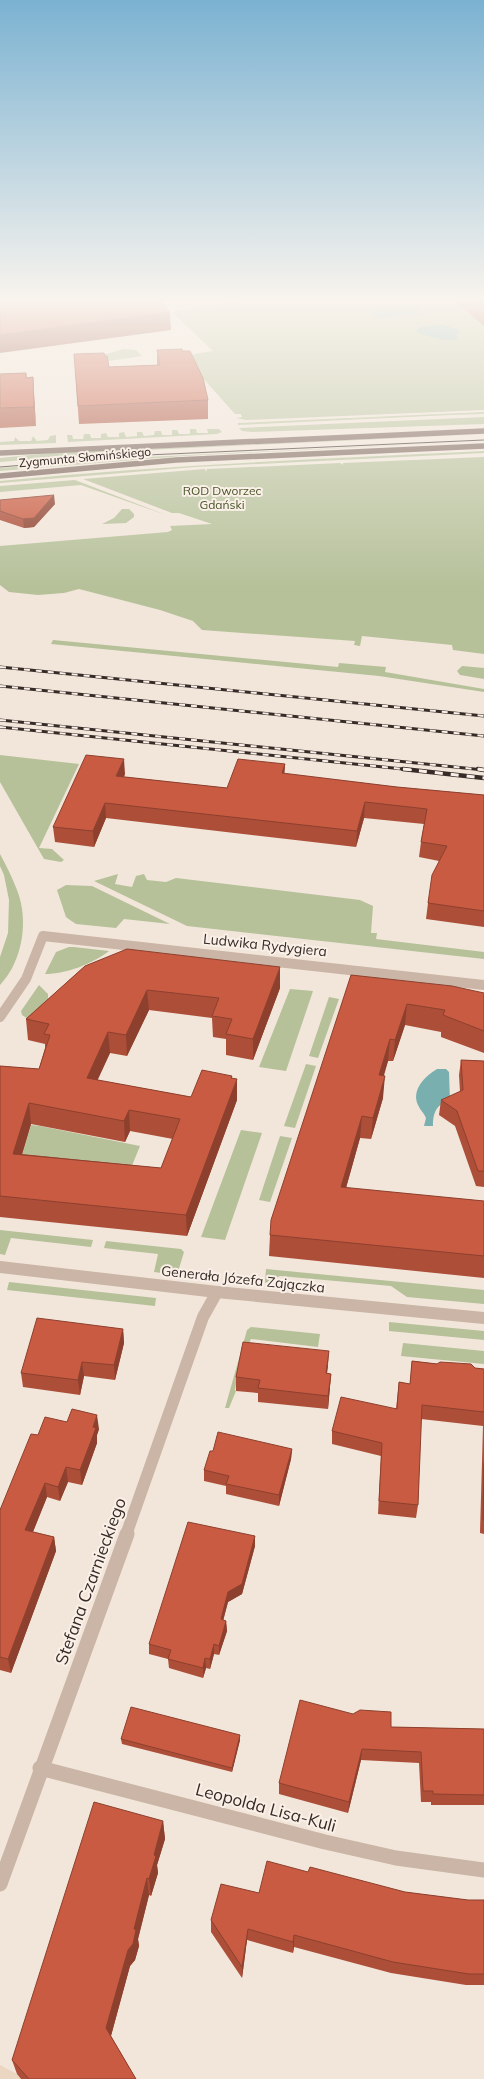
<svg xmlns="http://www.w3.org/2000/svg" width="484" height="2079" viewBox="0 0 484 2079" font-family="Mulish,sans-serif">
<rect width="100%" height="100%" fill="#f2e6da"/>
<g fill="#b6c19a">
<path d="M 264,297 L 484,297 L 484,410 L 246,420 L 236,418 L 242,417 L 241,414 L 235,414 L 183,356 L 213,351 L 172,312 Z"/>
<path d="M 124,349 L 136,350 L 142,356 L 88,364 L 85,360 Z"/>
<path d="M 484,412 L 484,414 L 451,415 L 238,425 L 238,423 Z"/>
<path d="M 484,417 L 484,424 L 252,432 L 242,431 L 239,428 Z"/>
<path d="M 190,429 L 196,429 L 197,433 L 208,433 L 207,429 L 219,429 L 222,432 L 217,434 L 68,442 L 67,435 L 72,435 L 73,439 L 83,439 L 84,434 L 90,434 L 91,438 L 101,438 L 101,434 L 106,433 L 108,437 L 119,437 L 119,433 L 124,432 L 126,437 L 137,436 L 137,432 L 142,432 L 144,436 L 154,435 L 155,431 L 161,431 L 162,435 L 172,435 L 172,430 L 177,430 L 179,434 L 190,434 Z"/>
<path d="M 484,434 L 146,450 L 0,462 L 0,458 L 51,453 Z"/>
<path d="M 56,435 L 56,443 L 0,445 L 0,442 L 14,441 L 15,437 L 19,441 L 31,441 L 33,436 L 37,441 L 48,440 L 50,436 Z"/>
<path d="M 484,441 L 183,456 L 0,471 L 0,468 L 146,457 Z"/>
<path d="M 484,451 L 484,453 L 195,467 L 0,483 L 0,481 C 161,465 322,459 484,451 Z"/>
<path d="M 484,457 L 484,654 L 453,650 L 452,645 L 362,636 L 360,646 L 354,645 L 355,641 L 202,630 L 193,621 L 160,610 L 79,589 L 64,593 L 38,595 L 9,592 L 0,585 L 0,546 L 168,532 L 172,530 L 170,526 L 212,524 L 179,513 L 172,513 L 83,479 L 205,469 L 206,472 L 207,469 L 340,463 L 343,465 L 343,463 Z"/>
<path d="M 75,480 L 166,515 L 81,485 L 0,492 L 0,486 Z"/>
<path d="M 122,509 L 129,509 L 134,514 L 134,517 L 126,523 L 102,524 L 114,518 Z"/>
<path d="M 53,640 L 338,667 L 339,663 L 386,667 L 385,672 L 484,689 L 484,692 L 379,676 L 51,644 Z"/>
<path d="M 462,666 L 484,668 L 484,679 L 460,675 L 457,671 Z"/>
<path d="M 0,755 L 79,764 L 39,848 L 52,849 L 64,860 L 61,862 L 44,859 L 0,782 Z"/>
<path d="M 0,854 C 6,865 12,877 17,890 C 29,920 23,961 0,985 L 0,957 L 8,933 L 9,900 L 4,875 L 0,866 Z"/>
<path d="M 118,874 L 115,884 L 132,887 L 136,876 L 144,874 L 147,880 L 166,882 L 176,878 L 360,900 L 373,906 L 371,933 L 377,933 L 376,939 L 484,952 L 484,959 L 187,926 L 94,881 Z"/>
<path d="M 66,885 L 92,886 L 170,924 L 124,919 L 116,928 L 76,924 L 70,920 L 66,917 L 57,890 Z"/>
<path d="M 69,947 L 74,947 L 109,951 C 92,964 66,974 45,974 L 56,952 Z"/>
<path d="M 39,985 L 48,994 L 48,999 L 28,1019 L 22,1015 L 21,1011 Z"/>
<path d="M 290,989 L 313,991 L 286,1071 L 259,1067 Z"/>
<path d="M 329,997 L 339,999 L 318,1058 L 309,1056 Z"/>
<path d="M 306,1064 L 316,1066 L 295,1128 L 284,1126 Z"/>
<path d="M 31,1125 L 40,1126 L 140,1146 L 129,1173 L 16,1175 Z"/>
<path d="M 241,1130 L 262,1133 L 225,1240 L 201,1237 Z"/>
<path d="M 280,1136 L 292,1138 L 270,1202 L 259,1200 Z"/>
<path d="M 0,1230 L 93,1240 L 91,1247 L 11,1238 L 5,1255 L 0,1254 Z"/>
<path d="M 106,1241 L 181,1249 L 184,1252 L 177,1275 L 154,1272 L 158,1254 L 104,1248 Z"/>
<path d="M 266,1269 L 484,1290 L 484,1304 L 407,1297 L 391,1286 L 280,1276 L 265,1283 Z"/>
<path d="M 9,1282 L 156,1298 L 155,1306 L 7,1290 Z"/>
<path d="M 389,1322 L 484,1331 L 484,1340 L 389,1331 Z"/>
<path d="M 251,1327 L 320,1334 L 318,1347 L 251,1339 C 243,1356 238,1372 235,1390 L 236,1391 L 229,1408 L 225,1408 L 247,1330 Z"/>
<path d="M 403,1343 L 484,1351 L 484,1364 L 401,1356 Z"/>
</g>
<path fill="#ebd6c1" d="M 0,2065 L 17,2074 L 21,2079 L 0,2079 Z"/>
<g fill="#79b0af">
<path d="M 414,305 L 423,313 L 377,319 L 368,310 Z"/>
<path d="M 442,325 L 458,329 L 459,332 L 456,335 L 458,338 C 451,343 423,336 416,331 L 421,327 Z"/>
<path d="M 437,1069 L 446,1069 L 449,1072 L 450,1101 C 436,1104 433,1113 433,1126 L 424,1126 L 426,1118 C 424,1113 420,1110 418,1105 C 411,1090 425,1076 437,1069 Z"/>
</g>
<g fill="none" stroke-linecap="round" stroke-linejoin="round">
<path stroke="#cab5a6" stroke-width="10" d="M 0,1017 L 26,979 L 43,936 L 484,985"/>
<g stroke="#cab5a6" stroke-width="12">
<path d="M 0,1267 L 217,1292 L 484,1318"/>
<path d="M 126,1535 L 203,1317 L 217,1292"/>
</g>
<g stroke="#cab5a6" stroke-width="15">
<path d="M 40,1768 L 325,1842 L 396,1858 L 484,1870"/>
<path d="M 0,1884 L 127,1534"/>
</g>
<g stroke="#796158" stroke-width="5.5">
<path d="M 0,453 L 484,431"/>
<path d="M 0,476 L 176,460 L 484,446"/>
</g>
<path stroke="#362b27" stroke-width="1" d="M 0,467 L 147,455 L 484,440"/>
<defs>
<g id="rail-far1">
<path d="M 0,667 L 484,716"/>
<path d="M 0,686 L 484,736"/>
<path d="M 0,720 L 484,770"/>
<path d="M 0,727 L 412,770"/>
</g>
<g id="rail">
<path d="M 403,769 L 484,778"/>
<path d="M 478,769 L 484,770"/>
</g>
</defs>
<use href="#rail-far1" stroke="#362b27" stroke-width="3"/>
<use href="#rail" stroke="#362b27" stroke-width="4.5"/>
<use href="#rail-far1" stroke="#faf0e7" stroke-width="2" stroke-dasharray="6" stroke-linecap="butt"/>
<use href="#rail" stroke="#faf0e7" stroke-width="3" stroke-dasharray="8" stroke-linecap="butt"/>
</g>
<g fill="#ad4e39" fill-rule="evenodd">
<path d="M 449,297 L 484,297 L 484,326 Z"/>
<path d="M 157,350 L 182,351 L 208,400 L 208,419 L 79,424 L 74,354 L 105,356 L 109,367 L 157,365 Z"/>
<path d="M 26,373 L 27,378 L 33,377 L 36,426 L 0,428 L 0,374 Z"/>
<path d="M 0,500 L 55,504 L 34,527 L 24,528 L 0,520 Z"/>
<path d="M 285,764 L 284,774 L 397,787 L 484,795 L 484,927 L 426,919 L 428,903 L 439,861 L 419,857 L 421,842 L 424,824 L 364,818 L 356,847 L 106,818 L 94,847 L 55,842 L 53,827 L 125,774 L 124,777 L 227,788 Z"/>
<path d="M 85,966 L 280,988 L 253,1060 L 226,1055 L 226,1039 L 213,1037 L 212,1018 L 149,1010 L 127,1056 L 110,1053 L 97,1080 L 191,1097 L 232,1078 L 237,1100 L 187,1236 L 0,1217 L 0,1066 L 39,1069 L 45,1048 L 45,1044 L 28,1040 L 26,1019 ZM 31,1124 L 125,1142 L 130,1131 L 173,1139 L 161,1168 L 22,1154 Z"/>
<path d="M 351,975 L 484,993 L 484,1053 L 441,1037 L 441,1032 L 405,1025 L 393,1061 L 388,1061 L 383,1076 L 383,1098 L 371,1139 L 360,1138 L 346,1188 L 484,1201 L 484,1278 L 269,1256 L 270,1235 Z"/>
<path d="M 461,1060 L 484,1061 L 484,1187 L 476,1186 L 455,1126 L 439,1115 L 441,1100 L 460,1092 L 459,1075 Z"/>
<path d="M 123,1329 L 124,1343 L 115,1380 L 84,1376 L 80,1395 L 23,1387 L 21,1373 Z"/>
<path d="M 412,1361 L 484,1369 L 484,1534 L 480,1533 L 483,1426 L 421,1419 L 418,1505 L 416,1518 L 378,1514 L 381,1456 L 332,1444 L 332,1431 L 396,1409 L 399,1382 L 410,1384 Z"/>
<path d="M 328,1365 L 327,1373 L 331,1374 L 328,1409 L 258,1402 L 258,1393 L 236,1391 L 236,1377 Z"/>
<path d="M 99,1429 L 97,1435 L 97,1443 L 82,1485 L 68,1482 L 60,1501 L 47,1497 L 33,1532 L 54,1537 L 56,1551 L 11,1673 L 0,1670 L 0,1510 L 38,1435 Z"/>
<path d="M 292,1449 L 291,1459 L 279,1506 L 226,1494 L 226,1486 L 204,1481 L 204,1470 Z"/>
<path d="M 255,1536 L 255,1546 L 242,1594 L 228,1602 L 223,1620 L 226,1621 L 227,1631 L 219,1655 L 214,1654 L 210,1669 L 206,1668 L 203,1678 L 169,1668 L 168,1659 L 149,1654 L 149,1644 Z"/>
<path d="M 391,1727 L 484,1729 L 484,1805 L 431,1805 L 431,1802 L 421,1802 L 419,1763 L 361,1760 L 348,1813 L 279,1794 L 279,1783 Z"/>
<path d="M 121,1739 L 240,1740 L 232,1772 L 122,1744 Z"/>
<path d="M 163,1821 L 165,1839 L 157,1865 L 158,1873 L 151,1896 L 149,1895 L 138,1939 L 139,1946 L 135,1960 L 130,1966 L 111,2036 L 136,2079 L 21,2079 L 17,2074 L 12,2060 Z"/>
<path d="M 308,1872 L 405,1892 L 468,1900 L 484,1900 L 484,1985 L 466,1985 L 391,1973 L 294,1947 L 293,1953 L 247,1940 L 242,1978 L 211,1932 L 211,1920 L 259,1893 Z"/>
</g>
<g fill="#8d402e">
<path d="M 170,312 L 171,330 L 0,353 L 0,335 Z"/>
<path d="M 33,377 L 34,396 L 36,426 L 34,407 Z"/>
<path d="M 54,495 L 55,504 L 34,527 L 24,528 L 23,519 Z"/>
<path d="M 124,759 L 125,774 L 117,791 L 116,776 Z"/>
<path d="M 285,764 L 284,779 L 282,773 Z"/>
<path d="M 365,802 L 364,818 L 356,847 L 357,831 Z"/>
<path d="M 105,803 L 106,818 L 94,847 L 93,831 Z"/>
<path d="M 280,967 L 280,988 L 253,1060 L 253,1039 Z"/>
<path d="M 147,990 L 149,1010 L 127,1056 L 126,1035 Z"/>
<path d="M 407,1004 L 405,1025 L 393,1061 L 395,1040 Z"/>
<path d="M 108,1032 L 110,1053 L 89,1099 L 87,1078 Z"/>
<path d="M 390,1039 L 388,1061 L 378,1097 L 379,1075 Z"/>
<path d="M 232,1076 L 232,1092 L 237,1079 L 237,1100 L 187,1236 L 186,1215 Z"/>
<path d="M 385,1076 L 383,1098 L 371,1139 L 373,1118 Z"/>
<path d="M 29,1103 L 31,1124 L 16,1175 L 13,1154 Z"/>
<path d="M 129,1110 L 130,1131 L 125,1142 L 124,1121 Z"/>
<path d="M 362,1116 L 360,1138 L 340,1209 L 341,1187 Z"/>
<path d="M 123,1329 L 124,1343 L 115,1380 L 114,1365 Z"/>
<path d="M 329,1351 L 328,1365 L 325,1387 L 326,1373 Z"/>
<path d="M 82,1362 L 84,1376 L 80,1395 L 78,1380 Z"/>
<path d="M 331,1374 L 330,1387 L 328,1409 L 328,1396 Z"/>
<path d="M 97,1415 L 99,1429 L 97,1435 L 97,1443 L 82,1485 L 80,1470 L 93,1427 Z"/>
<path d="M 292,1449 L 291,1459 L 279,1506 L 279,1495 Z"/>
<path d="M 66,1467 L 68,1482 L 60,1501 L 58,1487 Z"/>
<path d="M 45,1483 L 47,1497 L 28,1544 L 25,1530 Z"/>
<path d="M 255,1536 L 255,1546 L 242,1594 L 228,1602 L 221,1629 L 221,1619 L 228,1592 Z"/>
<path d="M 54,1537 L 56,1551 L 11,1673 L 8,1659 Z"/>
<path d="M 226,1621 L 227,1631 L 219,1655 L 219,1646 Z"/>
<path d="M 214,1644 L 214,1654 L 210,1669 L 210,1659 Z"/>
<path d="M 205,1658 L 206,1668 L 203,1678 L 203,1668 Z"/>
<path d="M 240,1735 L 240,1740 L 232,1772 L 232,1768 Z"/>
<path d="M 362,1749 L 361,1760 L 348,1813 L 349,1802 Z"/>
<path d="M 163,1821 L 165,1839 L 157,1865 L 158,1873 L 151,1896 L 149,1879 L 154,1855 Z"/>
<path d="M 147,1878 L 149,1895 L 138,1939 L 139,1946 L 135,1960 L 130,1966 L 109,2043 L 106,2028 Z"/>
<path d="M 248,1929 L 247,1940 L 242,1978 L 242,1967 Z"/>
<path d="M 294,1935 L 294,1947 L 293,1953 L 293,1942 Z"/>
</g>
<g fill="#c95b42" stroke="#8d402e" fill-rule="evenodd">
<path d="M 0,297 L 156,297 L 170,312 L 0,335 Z"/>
<path d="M 463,297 L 484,297 L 484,315 Z"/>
<path d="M 182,349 L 182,351 L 190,351 L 203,378 L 208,400 L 78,406 L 74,354 L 104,353 L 105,356 L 107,356 L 109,367 L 160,365 L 157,350 Z"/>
<path d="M 26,373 L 26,378 L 33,377 L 34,407 L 0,408 L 0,374 Z"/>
<path d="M 54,495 L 34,518 L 23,519 L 0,511 L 0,500 Z"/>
<path d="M 86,755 L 124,759 L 116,776 L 227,788 L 238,759 L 285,764 L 282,773 L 397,787 L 484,795 L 484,911 L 428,903 L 432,875 L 447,846 L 421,842 L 427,809 L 365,802 L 357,831 L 105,803 L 93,831 L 53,827 Z"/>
<path d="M 127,949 L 280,967 L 253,1039 L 226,1034 L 232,1019 L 212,1016 L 219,998 L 147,990 L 126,1035 L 108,1032 L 87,1078 L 191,1097 L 202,1070 L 232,1076 L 231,1078 L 237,1079 L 186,1215 L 0,1196 L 0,1066 L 39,1069 L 50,1035 L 44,1034 L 49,1024 L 26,1019 L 85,966 ZM 29,1103 L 124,1121 L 129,1110 L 180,1119 L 161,1168 L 13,1154 Z"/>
<path d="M 351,975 L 452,986 L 484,993 L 484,1031 L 443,1015 L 445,1010 L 407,1004 L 395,1040 L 390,1039 L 379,1075 L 385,1076 L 373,1118 L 362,1116 L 341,1187 L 484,1201 L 484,1256 L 270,1235 L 271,1220 Z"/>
<path d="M 461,1060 L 484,1061 L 484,1171 L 478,1171 L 457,1111 L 441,1100 L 463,1090 Z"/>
<path d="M 37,1318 L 123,1329 L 114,1365 L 82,1362 L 78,1380 L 21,1373 Z"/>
<path d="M 243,1342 L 329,1351 L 326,1373 L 331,1374 L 328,1396 L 258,1388 L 260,1380 L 236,1377 Z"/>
<path d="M 412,1361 L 437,1364 L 440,1362 L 471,1364 L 475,1368 L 484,1369 L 484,1412 L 422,1405 L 418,1505 L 379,1501 L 382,1443 L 332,1431 L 341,1397 L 397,1409 L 399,1382 L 410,1384 Z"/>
<path d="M 72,1409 L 97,1415 L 93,1427 L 96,1428 L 80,1470 L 66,1467 L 58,1487 L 45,1483 L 25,1530 L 54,1537 L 8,1659 L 0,1657 L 0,1510 L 31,1434 L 38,1435 L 45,1417 L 67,1422 Z"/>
<path d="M 218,1432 L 292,1449 L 279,1495 L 226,1484 L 229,1476 L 204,1470 L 210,1451 L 213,1451 Z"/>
<path d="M 484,1463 L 484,1520 L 483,1520 Z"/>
<path d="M 188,1522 L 255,1536 L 242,1584 L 228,1592 L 221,1619 L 226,1621 L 219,1646 L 214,1644 L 210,1659 L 205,1658 L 203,1668 L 168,1659 L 171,1650 L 149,1644 Z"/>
<path d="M 300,1700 L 353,1714 L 360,1710 L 391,1712 L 391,1727 L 484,1729 L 484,1795 L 433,1794 L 433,1791 L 423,1791 L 421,1752 L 362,1749 L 349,1802 L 279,1783 Z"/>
<path d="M 131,1707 L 240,1735 L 232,1768 L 121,1739 Z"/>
<path d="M 94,1802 L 163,1821 L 154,1855 L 156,1856 L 149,1879 L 147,1878 L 134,1929 L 136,1930 L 133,1944 L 128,1950 L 106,2028 L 136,2079 L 29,2079 L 12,2060 Z"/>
<path d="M 267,1861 L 308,1872 L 310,1867 L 405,1892 L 468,1900 L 484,1900 L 484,1974 L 469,1974 L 393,1962 L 294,1935 L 293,1942 L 248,1929 L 242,1967 L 211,1920 L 221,1884 L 259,1893 Z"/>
</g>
<linearGradient id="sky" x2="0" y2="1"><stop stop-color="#7bb2d1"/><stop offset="0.51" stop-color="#f9f4ee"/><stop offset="1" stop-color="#f9f4ee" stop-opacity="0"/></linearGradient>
<rect width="484" height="588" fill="url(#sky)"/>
<g text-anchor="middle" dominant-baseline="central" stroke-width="4" stroke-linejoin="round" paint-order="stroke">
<g font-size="12" fill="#362b27" stroke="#faf0e7">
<text transform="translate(85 457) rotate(-5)">Zygmunta Słomińskiego</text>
</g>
<g font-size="12" fill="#48552a" stroke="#faf0e7">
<text x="222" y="490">ROD Dworzec<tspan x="222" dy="14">Gdański</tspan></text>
</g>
<g font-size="14" fill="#362b27" stroke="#faf0e7">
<text transform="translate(265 945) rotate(6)">Ludwika Rydygiera</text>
<text transform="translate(243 1279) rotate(6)">Generała Józefa Zajączka</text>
</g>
<g font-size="17" fill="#362b27" stroke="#faf0e7">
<text transform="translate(90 1581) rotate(-70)">Stefana Czarnieckiego</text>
<text transform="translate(266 1807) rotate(15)">Leopolda Lisa-Kuli</text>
</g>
</g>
</svg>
